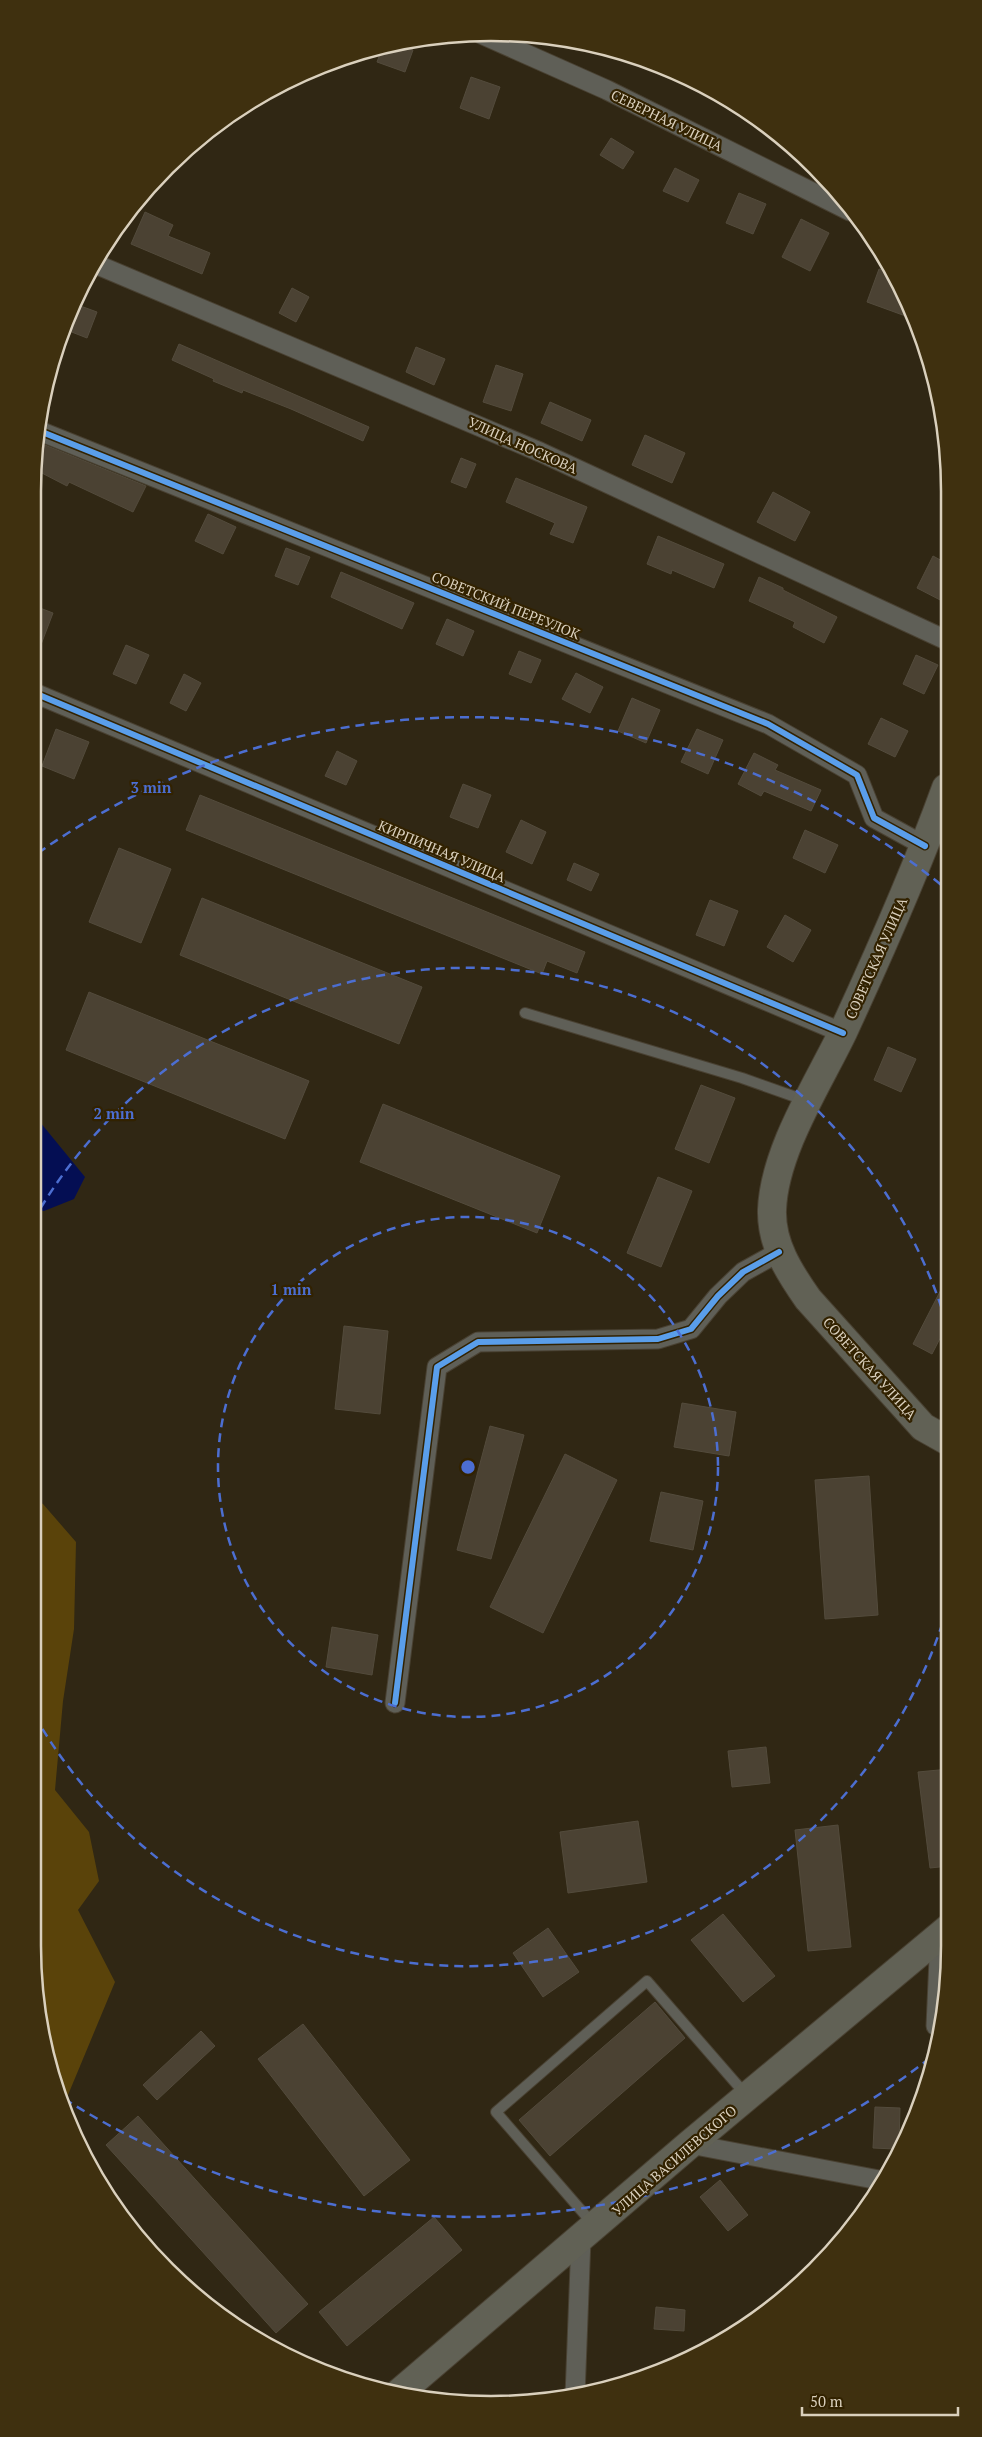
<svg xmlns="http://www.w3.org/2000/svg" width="982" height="2437" viewBox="0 0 982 2437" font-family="'PT Serif',serif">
<rect width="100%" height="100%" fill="#302714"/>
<path fill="#5a430a" d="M 33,1498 L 43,1504 L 76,1542 L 74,1629 L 63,1701 L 55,1790 L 89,1832 L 99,1881 L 78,1910 L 115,1982 L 63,2107 L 57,2094 L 32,1946 Z"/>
<path fill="#040e53" d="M 32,1117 L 40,1122 L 85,1177 L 74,1199 L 44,1211 L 33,1210 Z"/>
<g fill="#4b4233" stroke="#534b3c">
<path d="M 397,44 L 413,50 L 405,72 L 377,62 L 383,46 Z"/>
<path d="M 471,77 L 500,87 L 489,119 L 460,108 Z"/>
<path d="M 611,138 L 634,152 L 623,169 L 600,155 Z"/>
<path d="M 675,168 L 699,180 L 688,202 L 663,191 Z"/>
<path d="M 739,193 L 766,204 L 753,234 L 726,223 Z"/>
<path d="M 145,212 L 173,225 L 168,236 L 210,253 L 202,274 L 131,244 Z"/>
<path d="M 801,219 L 829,233 L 810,271 L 782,257 Z"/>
<path d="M 879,269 L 892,274 L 902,288 L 911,318 L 867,302 Z"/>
<path d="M 292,288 L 309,297 L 296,322 L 279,313 Z"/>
<path d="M 75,304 L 97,312 L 87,338 L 64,329 Z"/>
<path d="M 179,344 L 369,427 L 363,441 L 291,409 L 243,390 L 242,393 L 213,381 L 214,379 L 172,360 Z"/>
<path d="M 416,347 L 445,359 L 434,385 L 406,372 Z"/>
<path d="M 496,365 L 523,374 L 511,411 L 483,402 Z"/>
<path d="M 550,402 L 591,420 L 582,441 L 541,423 Z"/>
<path d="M 645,435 L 685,453 L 672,483 L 632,465 Z"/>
<path d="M 45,445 L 146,486 L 133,512 L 69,482 L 67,486 L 36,470 L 37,462 Z"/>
<path d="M 461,458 L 476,464 L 466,488 L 451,482 Z"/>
<path d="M 516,478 L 587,507 L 573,543 L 550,534 L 555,523 L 506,502 Z"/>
<path d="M 773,492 L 810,512 L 795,541 L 757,522 Z"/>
<path d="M 208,514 L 236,527 L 223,554 L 195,541 Z"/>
<path d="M 658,536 L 724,564 L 714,588 L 672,570 L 671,574 L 647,564 Z"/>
<path d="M 286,548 L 310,557 L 298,585 L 275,576 Z"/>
<path d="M 933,556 L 946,563 L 946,603 L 917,588 Z"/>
<path d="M 341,572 L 414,603 L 402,629 L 331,597 Z"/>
<path d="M 759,577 L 783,588 L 783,590 L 837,617 L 824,643 L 793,627 L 795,622 L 749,601 Z"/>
<path d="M 32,605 L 53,613 L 34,663 L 32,663 Z"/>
<path d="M 447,619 L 474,631 L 463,656 L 436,644 Z"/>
<path d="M 126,645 L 149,655 L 136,684 L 113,674 Z"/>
<path d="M 519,651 L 541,660 L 531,683 L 509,674 Z"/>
<path d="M 916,655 L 938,665 L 924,694 L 903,684 Z"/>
<path d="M 576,673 L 603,687 L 590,713 L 562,699 Z"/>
<path d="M 184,674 L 201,683 L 186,711 L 170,703 Z"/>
<path d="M 632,698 L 660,710 L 646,743 L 618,731 Z"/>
<path d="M 881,718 L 908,731 L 895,757 L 868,744 Z"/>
<path d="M 56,729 L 89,742 L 74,779 L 42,766 Z"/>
<path d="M 697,729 L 723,740 L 708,774 L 681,762 Z"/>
<path d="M 337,751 L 357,761 L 346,785 L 325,776 Z"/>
<path d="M 754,753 L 778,765 L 775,770 L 821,790 L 811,811 L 764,791 L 761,796 L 738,784 Z"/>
<path d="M 463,784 L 491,795 L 478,828 L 450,817 Z"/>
<path d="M 200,795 L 585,952 L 577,973 L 547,961 L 542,974 L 186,830 Z"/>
<path d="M 521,820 L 546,832 L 532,864 L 506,852 Z"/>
<path d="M 805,830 L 838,845 L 825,873 L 793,858 Z"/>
<path d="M 119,848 L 171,869 L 141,943 L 89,922 Z"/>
<path d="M 574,863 L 599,874 L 591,891 L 567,880 Z"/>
<path d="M 202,898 L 422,987 L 399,1044 L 180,955 Z"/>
<path d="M 710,900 L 738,911 L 724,946 L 696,935 Z"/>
<path d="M 785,915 L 811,930 L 793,962 L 767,947 Z"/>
<path d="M 89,992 L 309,1081 L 285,1139 L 66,1050 Z"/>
<path d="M 888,1047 L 916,1059 L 901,1092 L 874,1080 Z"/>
<path d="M 701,1085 L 735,1098 L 709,1163 L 675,1149 Z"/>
<path d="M 383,1104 L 560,1176 L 537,1233 L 360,1162 Z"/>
<path d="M 658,1177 L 692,1191 L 661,1267 L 627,1253 Z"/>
<path d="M 948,1276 L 948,1323 L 932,1354 L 913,1344 Z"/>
<path d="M 344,1326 L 388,1331 L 380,1414 L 335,1409 Z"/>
<path d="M 682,1403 L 736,1412 L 729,1456 L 674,1447 Z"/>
<path d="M 490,1426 L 524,1435 L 491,1559 L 457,1550 Z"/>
<path d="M 565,1454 L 617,1480 L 543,1633 L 490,1607 Z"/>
<path d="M 869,1476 L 878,1615 L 825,1619 L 815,1480 Z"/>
<path d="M 661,1492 L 703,1501 L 693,1550 L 650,1541 Z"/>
<path d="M 332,1627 L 378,1635 L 372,1675 L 326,1667 Z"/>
<path d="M 766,1747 L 770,1783 L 732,1787 L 728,1751 Z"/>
<path d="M 949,1769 L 949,1866 L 930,1868 L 918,1772 Z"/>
<path d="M 638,1821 L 647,1882 L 568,1893 L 560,1832 Z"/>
<path d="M 838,1825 L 851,1947 L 808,1951 L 795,1830 Z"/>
<path d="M 723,1914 L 775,1976 L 743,2002 L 691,1940 Z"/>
<path d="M 548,1928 L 579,1972 L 543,1997 L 513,1953 Z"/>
<path d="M 655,2002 L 685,2038 L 550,2156 L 519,2120 Z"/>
<path d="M 303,2024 L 410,2160 L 364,2196 L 258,2059 Z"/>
<path d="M 201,2031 L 215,2046 L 157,2100 L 143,2085 Z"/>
<path d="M 875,2107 L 900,2108 L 899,2143 L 895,2149 L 873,2148 Z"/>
<path d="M 138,2116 L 308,2304 L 276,2333 L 106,2145 Z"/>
<path d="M 720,2180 L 748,2215 L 728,2231 L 700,2197 Z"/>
<path d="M 434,2217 L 462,2250 L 347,2346 L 319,2312 Z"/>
<path d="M 656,2307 L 685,2310 L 684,2331 L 654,2329 Z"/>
</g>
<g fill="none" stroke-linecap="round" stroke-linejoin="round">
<defs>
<g id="lane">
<path d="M 525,1013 L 742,1078 L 807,1101"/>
<path d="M 593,2224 L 496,2112 L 647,1981 L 747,2096"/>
</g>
<g id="street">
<path d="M 481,34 L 607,90 L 850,211"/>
<path d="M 93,263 L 540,452 L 946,640"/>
<path d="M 42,432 L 768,724 L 857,775 L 874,818 L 925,846"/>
<path d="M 32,692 L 843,1033"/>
<path d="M 395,1703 L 437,1367 L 478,1342 L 658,1339 L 691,1329 L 718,1296 L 743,1272 L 779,1252"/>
<path d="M 936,2026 L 940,1936"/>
<path d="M 690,2144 L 879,2180"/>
<path d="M 575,2396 L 581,2239"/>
</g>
<g id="secondary">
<path d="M 946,788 C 916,871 880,952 843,1032 C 818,1084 774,1151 772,1210 C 771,1244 789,1272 808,1299 L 923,1427 L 948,1441"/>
<path d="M 399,2393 L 690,2144 L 949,1928"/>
</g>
</defs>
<use href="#lane" stroke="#494132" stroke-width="12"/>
<use href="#street" stroke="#494132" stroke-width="21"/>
<use href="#secondary" stroke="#494132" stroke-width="30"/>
<use href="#lane" stroke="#5f5f57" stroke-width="10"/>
<use href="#street" stroke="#5f5f57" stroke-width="19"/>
<use href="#secondary" stroke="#616155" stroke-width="28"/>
<defs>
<g id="cycleway">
<path d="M 42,432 L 768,724 L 857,775 L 874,818 L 925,846"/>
<path d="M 32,692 L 843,1033"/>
<path d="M 395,1703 L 437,1367 L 478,1342 L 658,1339 L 691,1329 L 718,1296 L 743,1272 L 779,1252"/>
</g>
</defs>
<use href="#cycleway" stroke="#322200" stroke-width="9"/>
<use href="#cycleway" stroke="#5a9eea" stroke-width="6"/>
</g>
<g fill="none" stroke="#4c6ed1" stroke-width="2.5" stroke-dasharray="9 6">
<circle cx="468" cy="1467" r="250"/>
<path d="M947 1609A500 500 0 0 1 33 1713M33 1221A500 500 0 0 1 947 1325"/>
<path d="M930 2058A750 750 0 0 1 60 2096M38 853A750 750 0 0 1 945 888"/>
</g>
<g text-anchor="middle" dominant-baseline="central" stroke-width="4.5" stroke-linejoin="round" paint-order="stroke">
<g font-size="14" fill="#dad0bd" stroke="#322200">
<text transform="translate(667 120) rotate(26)">СЕВЕРНАЯ УЛИЦА</text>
<text transform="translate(523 445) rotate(24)">УЛИЦА НОСКОВА</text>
<text transform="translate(506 605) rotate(22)">СОВЕТСКИЙ ПЕРЕУЛОК</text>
<text transform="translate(442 851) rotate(23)">КИРПИЧНАЯ УЛИЦА</text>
<text transform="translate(876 958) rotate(-66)">СОВЕТСКАЯ УЛИЦА</text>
<text transform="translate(870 1368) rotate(48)">СОВЕТСКАЯ УЛИЦА</text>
<text transform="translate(674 2160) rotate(-41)">УЛИЦА ВАСИЛЕВСКОГО</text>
</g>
</g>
<path d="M0 0H982V2437H0ZM491 41H491A450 450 0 0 1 941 491V1946A450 450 0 0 1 491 2396H491A450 450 0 0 1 41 1946V491A450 450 0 0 1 491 41Z" fill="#3f300f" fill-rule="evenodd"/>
<path fill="none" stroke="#dad0bd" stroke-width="2.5" d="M491 41H491A450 450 0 0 1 941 491V1946A450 450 0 0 1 491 2396H491A450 450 0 0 1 41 1946V491A450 450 0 0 1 491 41Z"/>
<circle cx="468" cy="1467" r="8" fill="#4c6ed1" stroke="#322200" stroke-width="2.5"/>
<g font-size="15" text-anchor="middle" font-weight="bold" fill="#4c6ed1" stroke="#322200" stroke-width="4.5" stroke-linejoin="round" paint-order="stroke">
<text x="151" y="793">3 min</text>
<text x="114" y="1119">2 min</text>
<text x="291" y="1295">1 min</text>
</g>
<path d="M802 2407v8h156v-8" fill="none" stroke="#dad0bd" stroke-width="2.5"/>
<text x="810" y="2407" font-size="15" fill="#dad0bd" stroke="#322200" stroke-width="4" paint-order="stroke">50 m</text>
</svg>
